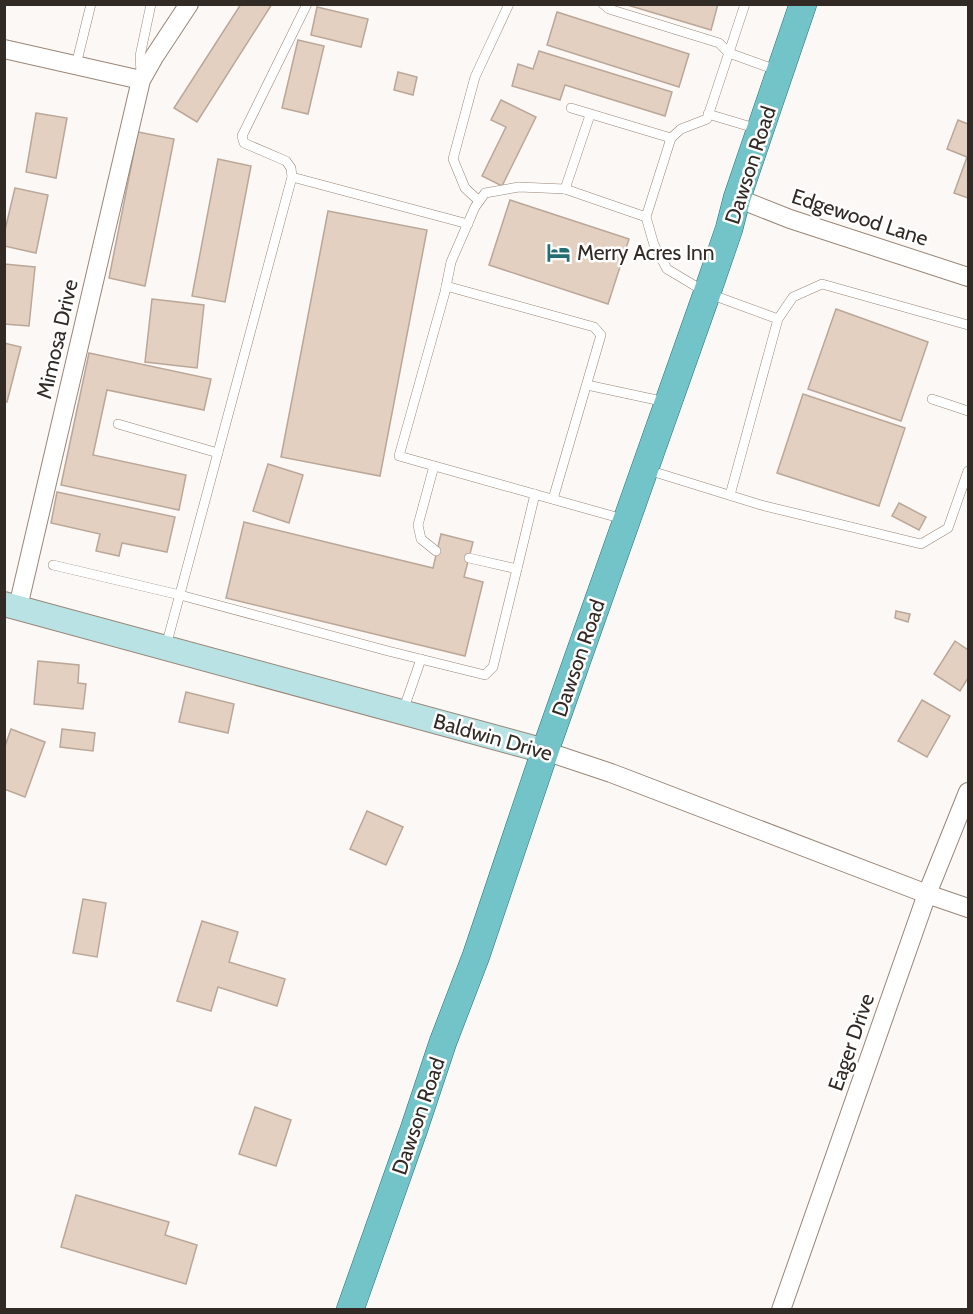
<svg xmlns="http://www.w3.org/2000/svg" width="973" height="1314" viewBox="0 0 973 1314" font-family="Cabin,sans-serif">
<rect width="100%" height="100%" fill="#fcf8f5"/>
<g fill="#e4d0c0" stroke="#baa798" stroke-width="1.5">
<path d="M 241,4 L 272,4 L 197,122 L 174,108 Z"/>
<path d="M 624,4 L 718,4 L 711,30 Z"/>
<path d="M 317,7 L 368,19 L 361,47 L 311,35 Z"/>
<path d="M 557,12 L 689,54 L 679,87 L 547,45 Z"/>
<path d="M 298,40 L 324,46 L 308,114 L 282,108 Z"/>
<path d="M 539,51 L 672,92 L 665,116 L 565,85 L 560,100 L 512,86 L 518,64 L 533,69 Z"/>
<path d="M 398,72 L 417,77 L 413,95 L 394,90 Z"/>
<path d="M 501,100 L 536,117 L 502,186 L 482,176 L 506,127 L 491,120 Z"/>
<path d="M 36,113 L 67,118 L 56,178 L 26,172 Z"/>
<path d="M 958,120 L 968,124 L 968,198 L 954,193 L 967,157 L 947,149 Z"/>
<path d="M 138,132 L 174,139 L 145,286 L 109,278 Z"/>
<path d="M 218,159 L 251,166 L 225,302 L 192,296 Z"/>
<path d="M 15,188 L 48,195 L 36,253 L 4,246 L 4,234 Z"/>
<path d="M 510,200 L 629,239 L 608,304 L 489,265 Z"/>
<path d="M 328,211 L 427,230 L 380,476 L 281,457 Z"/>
<path d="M 4,264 L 35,267 L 29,326 L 4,324 Z"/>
<path d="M 152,299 L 204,305 L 197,368 L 145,362 Z"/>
<path d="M 836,309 L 928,342 L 901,421 L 808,389 Z"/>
<path d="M 4,343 L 21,347 L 7,402 L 4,402 Z"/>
<path d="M 89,353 L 211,379 L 204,410 L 107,390 L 93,455 L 186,475 L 179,510 L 61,485 Z"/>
<path d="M 803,394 L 905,428 L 879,506 L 777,473 Z"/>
<path d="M 268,464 L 303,475 L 289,523 L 253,511 Z"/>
<path d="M 57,492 L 175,517 L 167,552 L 122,543 L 119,556 L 96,551 L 100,534 L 51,523 Z"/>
<path d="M 899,503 L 926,517 L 919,530 L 892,516 Z"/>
<path d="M 244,522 L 433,568 L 441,534 L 473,542 L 464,577 L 483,582 L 465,656 L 226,598 Z"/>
<path d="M 896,611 L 910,614 L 908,622 L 895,618 Z"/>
<path d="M 955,641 L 968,650 L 968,678 L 960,691 L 934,674 Z"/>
<path d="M 38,661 L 79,665 L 78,683 L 86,684 L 83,709 L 34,704 Z"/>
<path d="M 186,692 L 234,704 L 228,733 L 179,722 Z"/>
<path d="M 922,700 L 950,716 L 927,757 L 898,741 Z"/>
<path d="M 11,729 L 45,742 L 25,797 L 4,789 L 4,749 Z"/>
<path d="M 62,729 L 95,733 L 93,751 L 60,747 Z"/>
<path d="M 367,811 L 403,827 L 386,865 L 350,849 Z"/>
<path d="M 83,899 L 106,903 L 97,957 L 73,953 Z"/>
<path d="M 202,921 L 238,932 L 229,962 L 285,979 L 277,1006 L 218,987 L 211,1011 L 177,1001 Z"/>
<path d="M 255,1107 L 291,1120 L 276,1166 L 239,1154 Z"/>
<path d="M 76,1195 L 169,1222 L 165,1235 L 197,1245 L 186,1284 L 61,1247 Z"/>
</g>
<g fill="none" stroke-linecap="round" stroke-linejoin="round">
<defs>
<g id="lane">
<path d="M 603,4 L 609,9 L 719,43 L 729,53 L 779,71"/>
<path d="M 76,65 L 91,4"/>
<path d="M 141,73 L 140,56 L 151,4"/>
<path d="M 571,108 L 671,138 L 681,129 L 707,119 L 745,4"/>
<path d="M 708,114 L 758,129"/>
<path d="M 590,115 L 565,189 L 519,187 L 485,193 L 475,207 L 451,262 L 445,292 L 399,456 L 623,519"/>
<path d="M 671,138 L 646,217 L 654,245 L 667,269 L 707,293 L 778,319 L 793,297 L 822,284 L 968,325"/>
<path d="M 292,177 L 468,224"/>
<path d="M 565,189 L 646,217"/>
<path d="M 479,201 L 465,188 L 453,159 L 475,77 L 509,4"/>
<path d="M 446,286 L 594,327 L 601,335 L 553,499"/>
<path d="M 587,385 L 666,402"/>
<path d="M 932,399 L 968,411"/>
<path d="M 118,424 L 218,453"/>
<path d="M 434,466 L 418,525 L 421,539 L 436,551"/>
<path d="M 648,470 L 761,505 L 921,544 L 948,528 L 968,471"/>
<path d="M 730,495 L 778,319"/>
<path d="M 469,558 L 517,569 L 535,494"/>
<path d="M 53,565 L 180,595 L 388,651 L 485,675 L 493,667 L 517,569"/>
<path d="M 166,646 L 292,177 L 291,168 L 286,161 L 244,143 L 242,136 L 307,4"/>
<path d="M 403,711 L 421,659"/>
</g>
<g id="street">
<path d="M 4,49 L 141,80"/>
<path d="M 737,198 L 790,219 L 968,277"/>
<path d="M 18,607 L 141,80 L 154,57 L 189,4"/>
<path d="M 545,751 L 611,773 L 927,894 L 968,908"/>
<path d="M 781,1310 L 927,894 L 968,792"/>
</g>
<path id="secondary" d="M 4,604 L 545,751"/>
<path id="primary" d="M 350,1310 L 414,1129 L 443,1042 L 476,956 L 545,751 L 707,293 L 729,229 L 737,198 L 803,4"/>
</defs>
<use href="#lane" stroke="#998677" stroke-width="10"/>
<use href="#street" stroke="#998677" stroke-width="20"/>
<use href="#secondary" stroke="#998677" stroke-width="26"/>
<use href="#primary" stroke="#1f7578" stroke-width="28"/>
<use href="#lane" stroke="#fff" stroke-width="9"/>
<use href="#street" stroke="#fff" stroke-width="18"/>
<use href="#secondary" stroke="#b9e2e4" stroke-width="24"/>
<use href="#primary" stroke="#73c4c9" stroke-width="27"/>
</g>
<defs>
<symbol id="hotel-bare" viewBox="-9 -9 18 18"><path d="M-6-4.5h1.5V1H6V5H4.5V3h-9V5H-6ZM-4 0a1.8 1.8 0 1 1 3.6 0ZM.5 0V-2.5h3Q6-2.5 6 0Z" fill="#226e73" stroke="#fff" stroke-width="2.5" paint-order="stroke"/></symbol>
</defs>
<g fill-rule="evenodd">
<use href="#hotel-bare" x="542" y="236" width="33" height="33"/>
</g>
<g text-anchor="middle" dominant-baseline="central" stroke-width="5" stroke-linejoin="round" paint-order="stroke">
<g font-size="21" fill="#322a24" stroke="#fff">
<text transform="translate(750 165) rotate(-72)">Dawson Road</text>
<text transform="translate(860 217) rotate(18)">Edgewood Lane</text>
<text transform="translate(57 339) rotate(-77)">Mimosa Drive</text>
<text transform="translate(578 658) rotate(-71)">Dawson Road</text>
<text transform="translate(493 737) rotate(16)">Baldwin Drive</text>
<text transform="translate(851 1042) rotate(-71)">Eager Drive</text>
<text transform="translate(418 1116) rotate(-71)">Dawson Road</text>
</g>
<g font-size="21" fill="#322a24" stroke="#fff" text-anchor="start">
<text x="577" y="252">Merry Acres Inn</text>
</g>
</g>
<rect width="973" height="1314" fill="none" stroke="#322a24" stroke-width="12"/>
</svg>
